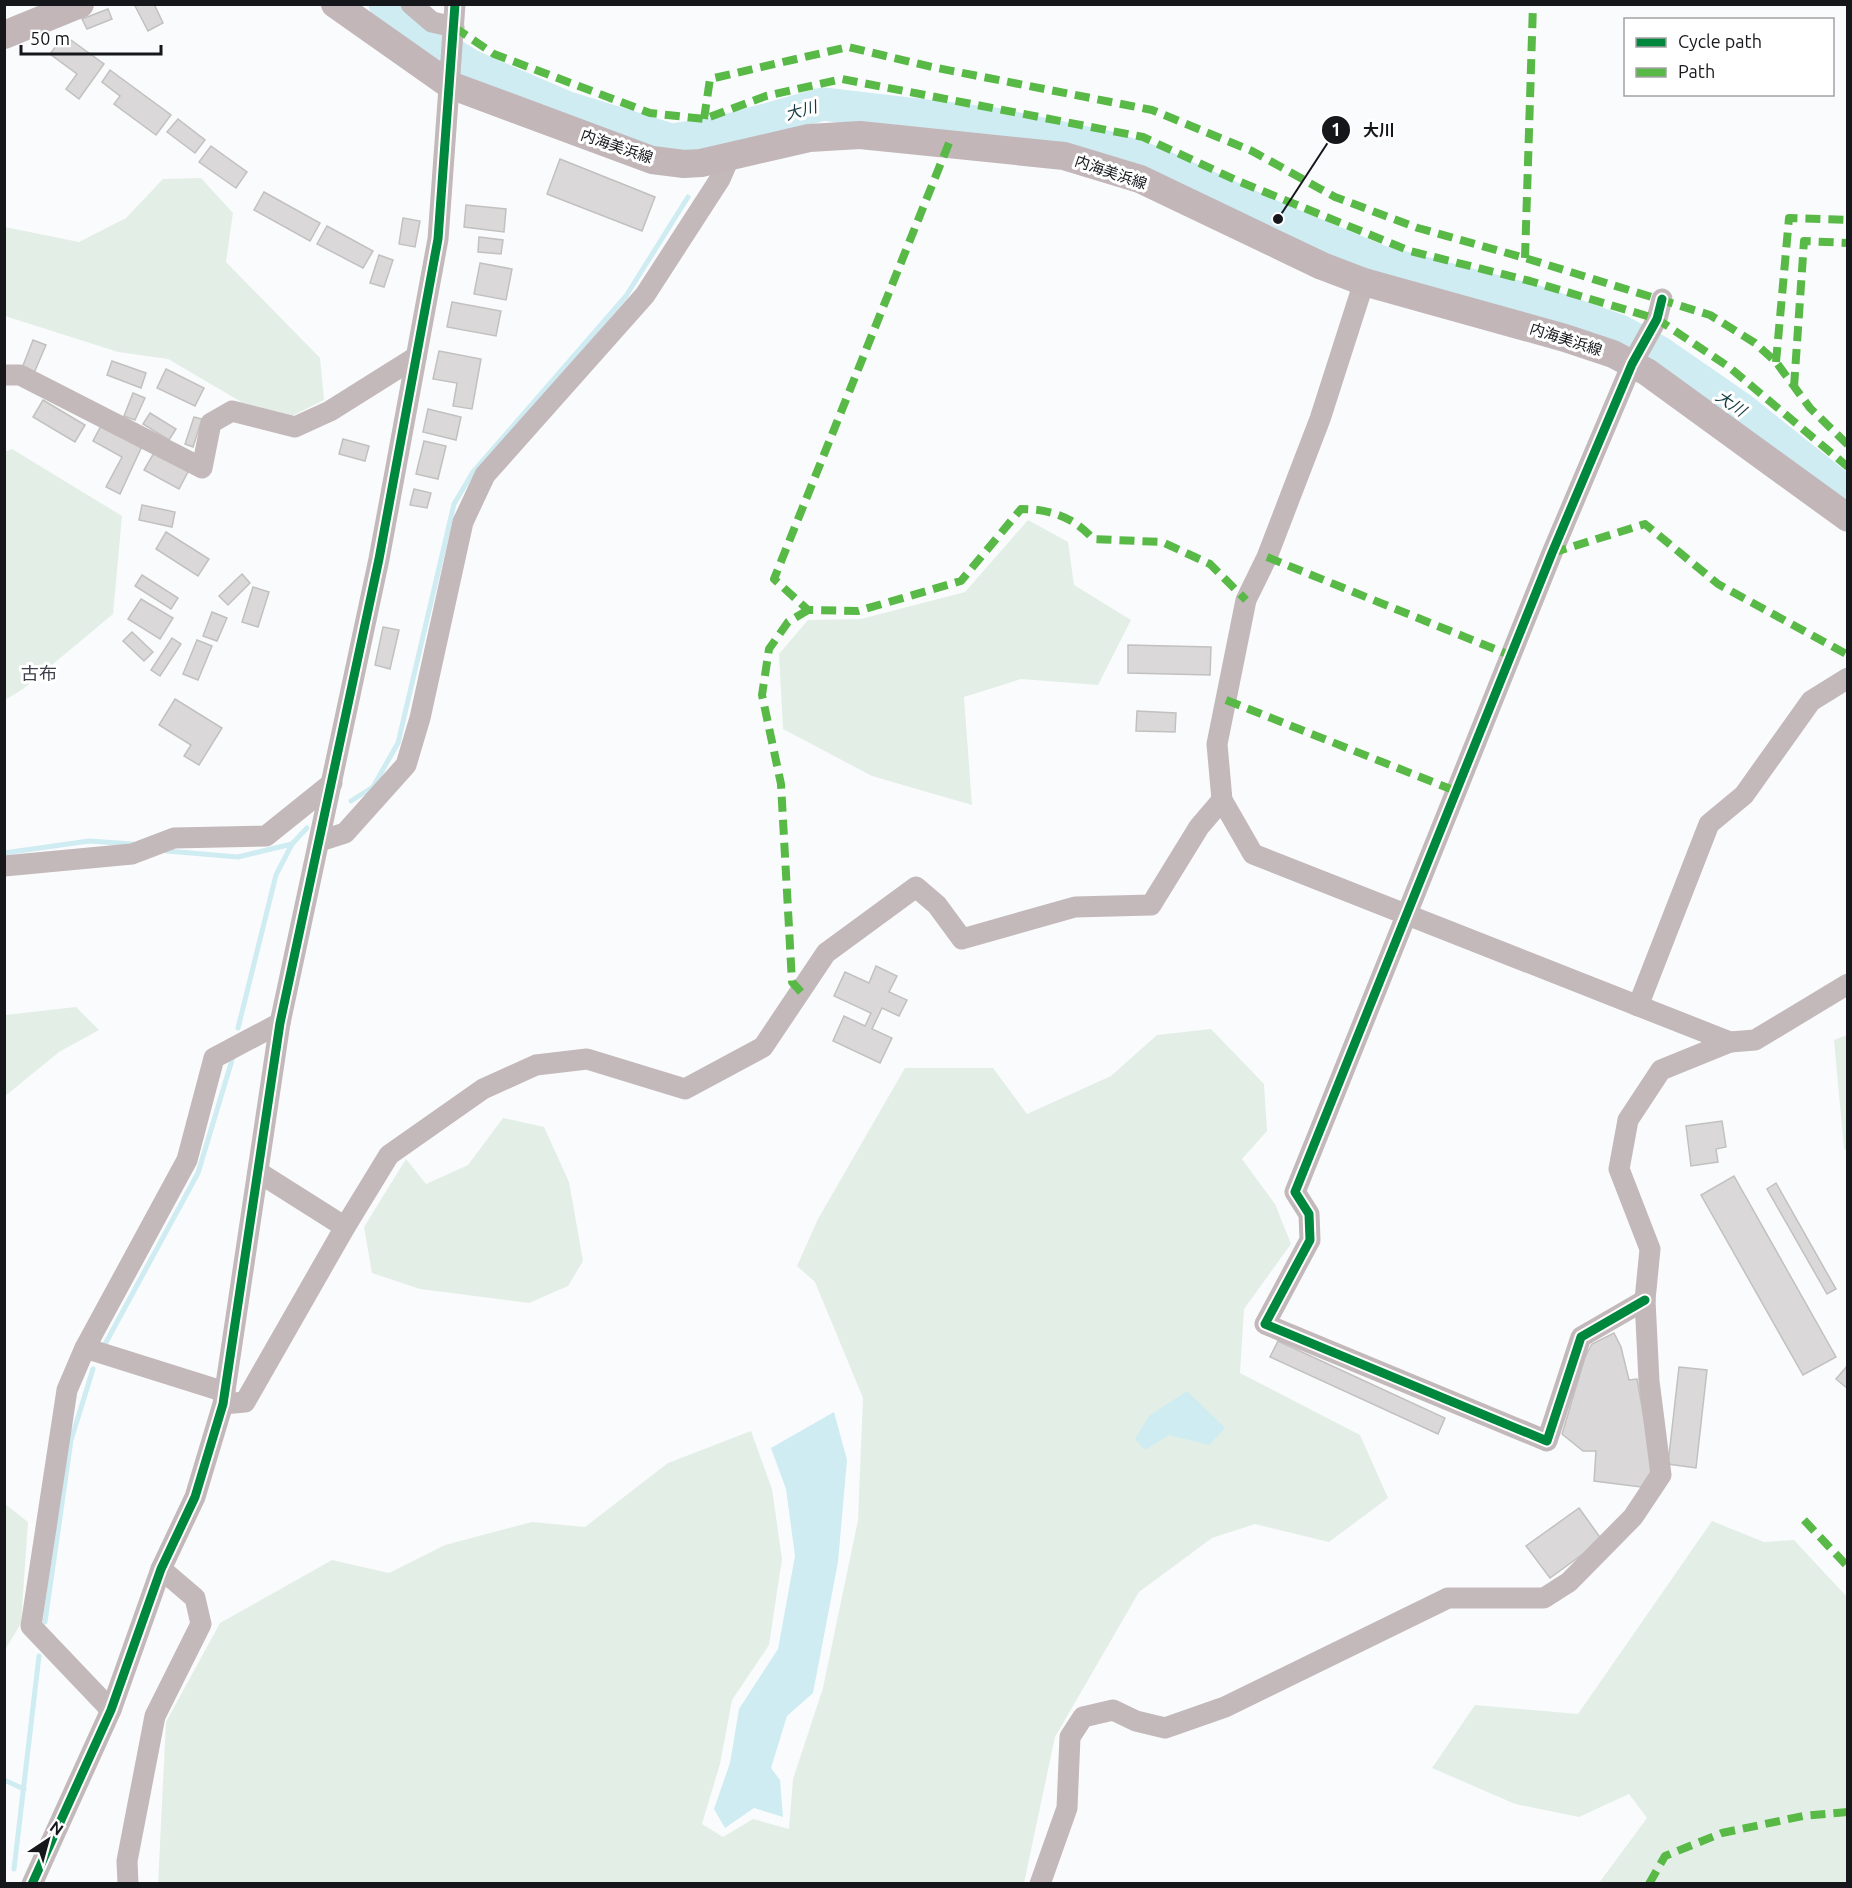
<svg xmlns="http://www.w3.org/2000/svg" width="1852" height="1888" viewBox="0 0 1852 1888" font-family="Ubuntu,'Noto Sans JP',sans-serif">
<rect width="100%" height="100%" fill="#fafbfd"/>
<g fill="#e3efe6">
<path d="M 201,178 L 233,213 L 226,262 L 320,358 L 324,400 L 292,416 L 243,403 L 168,359 L 118,352 L 5,316 L 5,227 L 79,242 L 126,218 L 163,179 Z"/>
<path d="M 12,449 L 122,516 L 113,614 L 23,689 L 5,700 L 4,452 Z"/>
<path d="M 1028,520 L 1068,542 L 1074,585 L 1131,620 L 1098,685 L 1021,679 L 964,697 L 972,805 L 872,776 L 783,729 L 779,654 L 808,620 L 861,619 L 965,592 Z"/>
<path d="M 76,1007 L 99,1030 L 59,1052 L 5,1096 L 5,1015 Z"/>
<path d="M 1211,1029 L 1264,1084 L 1267,1131 L 1242,1159 L 1275,1204 L 1291,1244 L 1244,1309 L 1240,1373 L 1360,1435 L 1388,1498 L 1329,1542 L 1255,1524 L 1212,1538 L 1139,1592 L 1055,1737 L 1024,1883 L 158,1884 L 166,1722 L 220,1623 L 332,1560 L 389,1573 L 445,1545 L 532,1522 L 585,1527 L 668,1463 L 751,1431 L 772,1489 L 782,1559 L 769,1645 L 732,1700 L 720,1764 L 702,1824 L 723,1837 L 753,1819 L 789,1829 L 793,1779 L 823,1688 L 858,1520 L 863,1398 L 815,1282 L 797,1266 L 818,1219 L 905,1068 L 993,1068 L 1027,1114 L 1111,1076 L 1157,1035 Z"/>
<path d="M 1847,1035 L 1848,1035 L 1847,1150 L 1844,1149 L 1834,1040 Z"/>
<path d="M 503,1118 L 544,1127 L 569,1182 L 583,1261 L 568,1286 L 529,1303 L 420,1289 L 372,1273 L 364,1227 L 406,1159 L 426,1184 L 468,1165 Z"/>
<path d="M 5,1504 L 28,1522 L 21,1623 L 5,1650 Z"/>
<path d="M 1712,1521 L 1764,1542 L 1794,1540 L 1847,1597 L 1847,1883 L 1599,1883 L 1647,1818 L 1629,1794 L 1579,1817 L 1515,1804 L 1432,1768 L 1475,1705 L 1578,1714 Z"/>
</g>
<g fill="#ceecf1">
<path d="M 1187,1391 L 1225,1428 L 1209,1445 L 1169,1435 L 1145,1450 L 1135,1439 L 1149,1416 Z"/>
<path d="M 834,1412 L 847,1460 L 838,1562 L 813,1693 L 787,1716 L 771,1768 L 780,1780 L 783,1817 L 754,1808 L 725,1828 L 714,1809 L 730,1763 L 739,1709 L 778,1649 L 795,1556 L 786,1489 L 771,1448 Z"/>
</g>
<g fill="none" stroke-linecap="round" stroke-linejoin="round">
<g stroke="#ceecf1" stroke-width="5">
<path d="M 351,801 L 373,787 L 398,743 L 454,504 L 473,472 L 626,296 L 688,197"/>
<path d="M 167,851 L 238,857 L 292,844"/>
<path d="M 4,853 L 89,841 L 133,844"/>
<path d="M 238,1028 L 276,875 L 292,844 L 307,828"/>
<path d="M 104,1346 L 198,1173 L 232,1060"/>
<path d="M 45,1622 L 71,1440 L 93,1369"/>
<path d="M 4,1780 L 24,1789"/>
<path d="M 14,1869 L 39,1656"/>
</g>
<path stroke="#ceecf1" stroke-width="33" d="M 385,4 L 435,44 L 473,67 L 565,107 L 671,140 L 719,133 L 823,104 L 994,124 L 1106,147 L 1153,162 L 1278,219 L 1381,262 L 1537,302 L 1620,331 L 1659,352 L 1740,408 L 1848,494"/>
</g>
<g fill="#dad8d8" stroke="#c2c1c0" stroke-width="1.5">
<path d="M 134,4 L 154,4 L 163,23 L 148,31 Z"/>
<path d="M 108,9 L 112,19 L 87,29 L 82,19 Z"/>
<path d="M 64,35 L 104,64 L 79,99 L 66,89 L 77,74 L 50,54 Z"/>
<path d="M 110,70 L 171,115 L 156,135 L 114,104 L 120,96 L 102,82 Z"/>
<path d="M 178,119 L 205,140 L 195,153 L 167,132 Z"/>
<path d="M 211,146 L 247,172 L 236,188 L 199,162 Z"/>
<path d="M 560,159 L 655,197 L 642,231 L 547,194 Z"/>
<path d="M 264,192 L 320,223 L 310,241 L 254,210 Z"/>
<path d="M 466,205 L 506,209 L 504,232 L 464,227 Z"/>
<path d="M 403,218 L 420,221 L 415,247 L 399,244 Z"/>
<path d="M 327,226 L 373,251 L 363,268 L 317,244 Z"/>
<path d="M 479,237 L 503,240 L 501,254 L 478,252 Z"/>
<path d="M 379,255 L 393,260 L 384,287 L 370,283 Z"/>
<path d="M 480,263 L 512,269 L 506,300 L 474,294 Z"/>
<path d="M 452,302 L 501,311 L 496,336 L 447,327 Z"/>
<path d="M 33,340 L 46,345 L 34,373 L 22,368 Z"/>
<path d="M 439,351 L 481,359 L 472,409 L 453,406 L 457,383 L 433,379 Z"/>
<path d="M 112,361 L 146,373 L 141,388 L 107,375 Z"/>
<path d="M 166,369 L 204,388 L 195,406 L 157,388 Z"/>
<path d="M 133,393 L 145,398 L 135,420 L 124,416 Z"/>
<path d="M 43,400 L 85,425 L 75,442 L 33,417 Z"/>
<path d="M 428,409 L 461,417 L 456,440 L 423,432 Z"/>
<path d="M 150,413 L 176,429 L 169,440 L 143,424 Z"/>
<path d="M 194,417 L 202,419 L 193,447 L 185,444 Z"/>
<path d="M 103,422 L 143,444 L 120,494 L 106,487 L 122,457 L 93,441 Z"/>
<path d="M 343,439 L 369,446 L 365,461 L 339,454 Z"/>
<path d="M 424,441 L 446,446 L 438,479 L 416,474 Z"/>
<path d="M 155,451 L 189,470 L 179,489 L 144,470 Z"/>
<path d="M 414,489 L 431,493 L 427,508 L 410,505 Z"/>
<path d="M 142,505 L 175,512 L 172,527 L 139,520 Z"/>
<path d="M 166,532 L 209,559 L 198,576 L 156,549 Z"/>
<path d="M 242,574 L 250,583 L 228,605 L 219,596 Z"/>
<path d="M 142,575 L 178,598 L 171,609 L 135,586 Z"/>
<path d="M 253,587 L 269,592 L 258,627 L 242,622 Z"/>
<path d="M 141,599 L 173,618 L 160,639 L 128,619 Z"/>
<path d="M 212,612 L 227,618 L 217,641 L 203,636 Z"/>
<path d="M 383,627 L 399,630 L 390,669 L 375,665 Z"/>
<path d="M 132,632 L 153,652 L 144,661 L 123,641 Z"/>
<path d="M 172,638 L 181,644 L 160,676 L 151,670 Z"/>
<path d="M 197,640 L 212,646 L 198,680 L 183,674 Z"/>
<path d="M 1128,645 L 1211,647 L 1210,675 L 1128,673 Z"/>
<path d="M 175,699 L 222,728 L 199,765 L 184,756 L 191,745 L 159,725 Z"/>
<path d="M 1137,711 L 1176,713 L 1175,732 L 1136,731 Z"/>
<path d="M 876,966 L 897,976 L 889,992 L 907,1000 L 899,1016 L 882,1008 L 872,1029 L 892,1038 L 880,1063 L 833,1041 L 844,1016 L 865,1026 L 871,1013 L 834,996 L 845,972 L 869,983 Z"/>
<path d="M 1722,1121 L 1726,1147 L 1716,1149 L 1718,1162 L 1691,1166 L 1686,1126 Z"/>
<path d="M 1734,1176 L 1836,1357 L 1803,1375 L 1701,1195 Z"/>
<path d="M 1776,1183 L 1836,1289 L 1827,1294 L 1767,1189 Z"/>
<path d="M 1614,1333 L 1621,1347 L 1629,1380 L 1637,1379 L 1645,1424 L 1652,1470 L 1641,1487 L 1594,1481 L 1596,1451 L 1583,1451 L 1562,1434 L 1585,1357 L 1592,1344 Z"/>
<path d="M 1278,1341 L 1445,1418 L 1438,1434 L 1270,1357 Z"/>
<path d="M 1848,1365 L 1848,1389 L 1836,1379 Z"/>
<path d="M 1679,1367 L 1707,1370 L 1696,1468 L 1668,1464 Z"/>
<path d="M 1579,1508 L 1602,1540 L 1550,1578 L 1526,1546 Z"/>
</g>
<g fill="none" stroke-linecap="round" stroke-linejoin="round">
<g stroke="#c3b8ba" stroke-width="21">
<path d="M 411,4 L 432,22 L 454,27"/>
<path d="M 1364,282 L 1320,419 L 1267,557 L 1246,600 L 1217,744 L 1222,800 L 1253,854 L 1730,1042"/>
<path d="M 4,375 L 20,375 L 202,468 L 211,423 L 232,411 L 295,427 L 330,411 L 416,357"/>
<path d="M 320,841 L 345,833 L 406,765 L 420,718 L 463,522 L 485,475 L 645,295 L 720,179 L 730,156"/>
<path d="M 4,866 L 132,854 L 174,838 L 266,836 L 332,783"/>
<path d="M 1638,1006 L 1709,824 L 1744,795 L 1811,701 L 1848,678"/>
<path d="M 258,1172 L 345,1227"/>
<path d="M 1645,1300 L 1581,1337 L 1547,1441 L 1265,1324 L 1310,1240 L 1309,1214 L 1295,1192 L 1552,553 L 1632,364 L 1657,319 L 1662,299"/>
<path d="M 85,1348 L 225,1392"/>
<path d="M 223,1404 L 245,1402 L 345,1227 L 389,1155 L 483,1089 L 536,1065 L 587,1059 L 685,1089 L 763,1047 L 826,953 L 916,887 L 937,905 L 962,939 L 1075,907 L 1151,905 L 1199,827 L 1222,800"/>
<path d="M 111,1710 L 31,1626 L 67,1390 L 85,1348 L 187,1160 L 214,1058 L 280,1023"/>
<path d="M 32,1884 L 111,1710 L 161,1569 L 195,1497 L 223,1404 L 280,1023 L 379,559 L 438,239 L 455,4"/>
<path d="M 128,1884 L 127,1861 L 155,1716 L 201,1624 L 195,1598 L 161,1569"/>
<path d="M 1040,1884 L 1067,1808 L 1070,1737 L 1083,1717 L 1113,1710 L 1136,1721 L 1165,1728 L 1225,1707 L 1448,1598 L 1544,1598 L 1569,1582 L 1633,1517 L 1661,1475 L 1649,1381 L 1645,1300 L 1650,1249 L 1619,1169 L 1628,1120 L 1661,1070 L 1730,1042 L 1755,1040 L 1848,984"/>
</g>
<g stroke="#c2b6b9" stroke-width="28">
<path d="M 335,4 L 450,85 L 652,160 L 684,164 L 701,163 L 809,138 L 860,135 L 1064,156 L 1140,179 L 1322,266 L 1364,282 L 1565,338 L 1613,354 L 1647,372 L 1848,518"/>
<path d="M 4,35 L 80,4"/>
</g>
<g stroke="#58b947" stroke-width="8" stroke-dasharray="15 8" stroke-linecap="butt">
<path d="M 454,27 L 494,54 L 650,113 L 704,119 L 766,96 L 842,79 L 1143,137 L 1238,181 L 1410,251 L 1530,281 L 1657,319 L 1729,367 L 1848,467"/>
<path d="M 704,119 L 710,79 L 848,47 L 932,67 L 1152,110 L 1252,151 L 1335,197 L 1418,228 L 1525,258 L 1710,315 L 1755,343 L 1776,362 L 1810,408 L 1848,445"/>
<path d="M 949,143 L 774,579 L 808,610 L 858,611 L 961,581 L 1021,509 C 1050,509 1074,517 1093,539 L 1162,542 L 1210,564 L 1246,600"/>
<path d="M 1525,258 L 1533,4"/>
<path d="M 1776,362 L 1789,218 L 1848,220"/>
<path d="M 1794,387 L 1804,241 L 1848,243"/>
<path d="M 1552,553 L 1645,524 L 1718,584 L 1848,655"/>
<path d="M 1267,557 L 1512,656"/>
<path d="M 1226,700 L 1458,792"/>
<path d="M 801,992 L 792,982 L 781,784 L 762,695 L 769,649 L 788,622 L 808,610"/>
<path d="M 1804,1520 L 1848,1567"/>
<path d="M 1649,1884 L 1665,1856 L 1722,1833 L 1803,1816 L 1848,1812"/>
</g>
<defs>
<g id="cycleway">
<path d="M 1645,1300 L 1581,1337 L 1547,1441 L 1265,1324 L 1310,1240 L 1309,1214 L 1295,1192 L 1552,553 L 1632,364 L 1657,319 L 1662,299"/>
<path d="M 32,1884 L 111,1710 L 161,1569 L 195,1497 L 223,1404 L 280,1023 L 379,559 L 438,239 L 455,4"/>
</g>
</defs>
<use href="#cycleway" stroke="#fff" stroke-width="13"/>
<use href="#cycleway" stroke="#00873e" stroke-width="9"/>
</g>
<g text-anchor="middle" dominant-baseline="central" stroke-width="6" stroke-linejoin="round" paint-order="stroke">
<g font-size="15" fill="#16171b" stroke="#fff">
<text transform="translate(617 146) rotate(19)">内海美浜線</text>
<text transform="translate(1111 172) rotate(19)">内海美浜線</text>
<text transform="translate(1566 339) rotate(18)">内海美浜線</text>
</g>
<g font-size="16" font-style="italic" fill="#153c41" stroke="#fff">
<text transform="translate(801 110) rotate(-15)">大川</text>
<text transform="translate(1731 403) rotate(34)">大川</text>
</g>
<g font-size="18" fill="#3e3f48" stroke="#fff">
<text x="39" y="673">古布</text>
</g>
</g>
<path fill="none" stroke="#16171b" stroke-width="2" d="M1278 219L1336 130"/>
<g fill="#16171b" stroke="#fff" stroke-width="2">
<circle cx="1278" cy="219" r="6"/>
<circle cx="1336" cy="130" r="15"/>
</g>
<g font-size="18" text-anchor="middle" font-weight="bold" fill="#fff">
<text x="1336" y="136">1</text>
</g>
<g font-size="16" text-anchor="middle" font-weight="bold" fill="#16171b" stroke="#fff" stroke-width="6" stroke-linejoin="round" paint-order="stroke">
<text x="1379" y="136">大川</text>
</g>
<rect width="1852" height="1888" fill="none" stroke="#16171b" stroke-width="12"/>
<rect x="1624" y="18" width="210" height="78" fill="#ffffff" stroke="#a2a2a4" stroke-width="1.5"/>
<rect x="1636" y="38" width="30" height="9" fill="#00873e" stroke="#a2a2a4" stroke-width="1.5"/>
<text x="1678" y="48" font-size="18" fill="#16171b">Cycle path</text>
<rect x="1636" y="68" width="30" height="9" fill="#58b947" stroke="#a2a2a4" stroke-width="1.5"/>
<text x="1678" y="78" font-size="18" fill="#16171b">Path</text>
<g transform="translate(48 1840) rotate(36)" stroke="#ffffff" stroke-width="4.5" paint-order="stroke">
<path d="M0-4.5L10 22L0 15L-10 22Z" fill="#16171b"/>
<text y="-9" font-size="16" font-weight="bold" text-anchor="middle" fill="#16171b">N</text>
</g>
<path d="M21 45v9h140v-9" fill="none" stroke="#16171b" stroke-width="3"/>
<text x="30" y="45" font-size="18" fill="#16171b" stroke="#ffffff" stroke-width="4.5" paint-order="stroke">50 m</text>
</svg>
